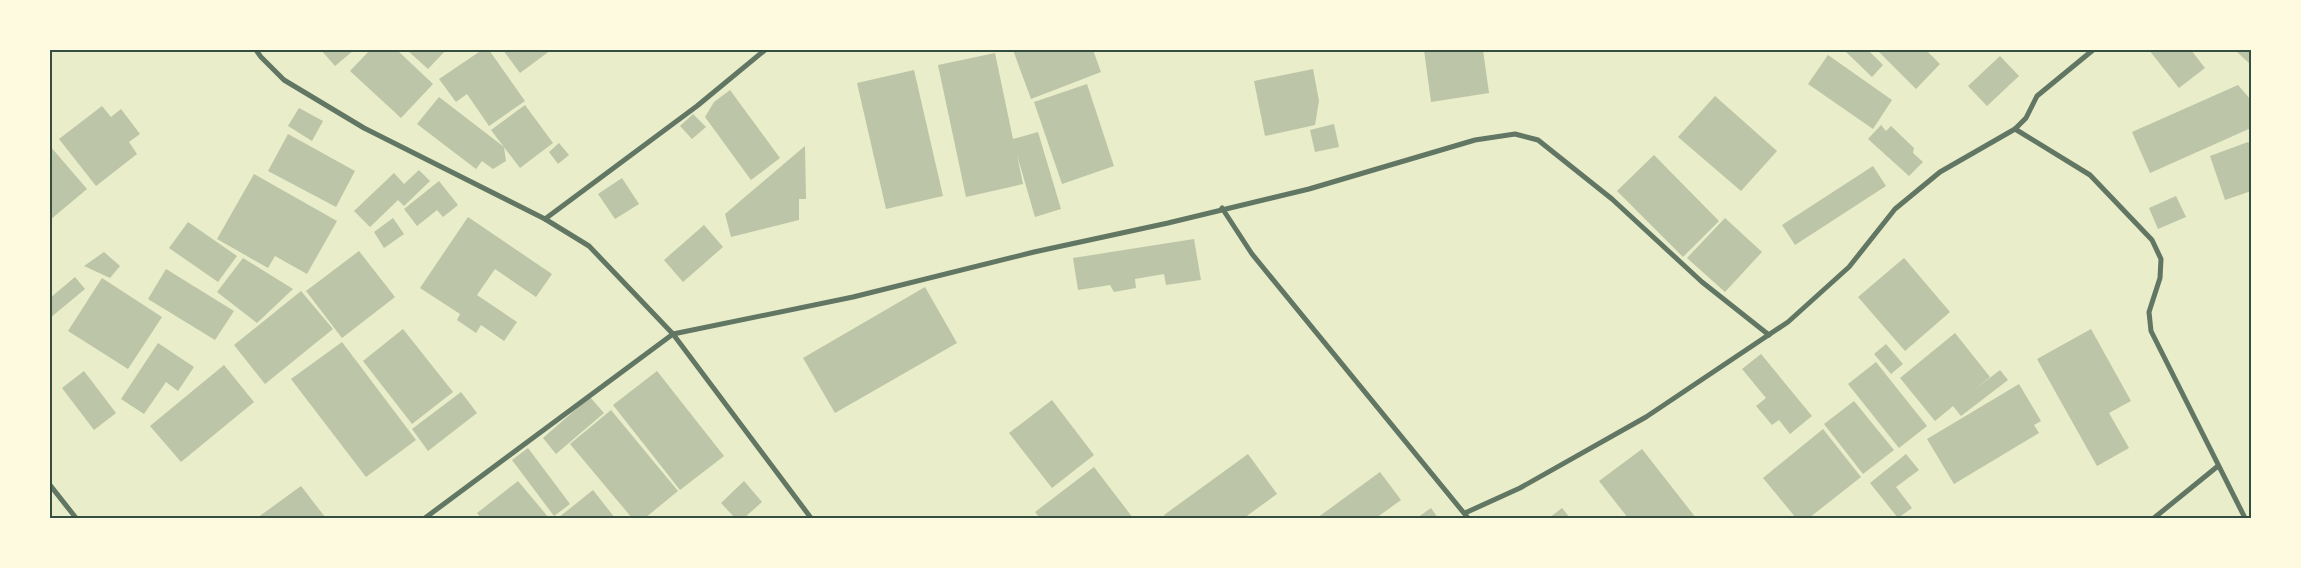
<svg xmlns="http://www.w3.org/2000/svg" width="2301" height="568" viewBox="0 0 2301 568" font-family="Barlow,sans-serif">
<rect width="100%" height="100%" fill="#e9edc9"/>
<g fill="#bcc5a7">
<path d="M 321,50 L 354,50 L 335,66 Z"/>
<path d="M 370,50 L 397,50 L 433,84 L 401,118 L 350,71 Z"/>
<path d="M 407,50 L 446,50 L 428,69 Z"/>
<path d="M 482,50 L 489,50 L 525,101 L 489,126 L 467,94 L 456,102 L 439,79 Z"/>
<path d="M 503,50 L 551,50 L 520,73 Z"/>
<path d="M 1013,50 L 1093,50 L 1101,72 L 1031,99 Z"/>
<path d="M 1424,50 L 1483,50 L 1489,93 L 1431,102 Z"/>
<path d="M 1844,50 L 1868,50 L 1883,65 L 1872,77 Z"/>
<path d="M 1877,50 L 1926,50 L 1940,64 L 1916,89 Z"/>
<path d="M 2149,50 L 2191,50 L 2205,68 L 2179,88 Z"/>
<path d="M 2235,50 L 2251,50 L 2251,65 Z"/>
<path d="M 995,53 L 1013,139 L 1038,132 L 1061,209 L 1035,217 L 1017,155 L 1023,184 L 966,197 L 938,65 Z"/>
<path d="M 1828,55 L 1892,100 L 1873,129 L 1808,84 Z"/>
<path d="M 2000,56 L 2019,76 L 1987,106 L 1968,86 Z"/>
<path d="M 1313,69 L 1319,101 L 1315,125 L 1265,136 L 1254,81 Z"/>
<path d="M 914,70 L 943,196 L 886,209 L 857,83 Z"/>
<path d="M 1087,84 L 1114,166 L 1062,184 L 1034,102 Z"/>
<path d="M 2238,85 L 2251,100 L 2251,128 L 2150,173 L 2132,132 Z"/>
<path d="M 730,90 L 780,158 L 751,180 L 705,117 L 714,102 Z"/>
<path d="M 1715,96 L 1777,151 L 1741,191 L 1678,137 Z"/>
<path d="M 439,97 L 504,147 L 506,161 L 493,169 L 482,161 L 476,169 L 417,124 Z"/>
<path d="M 525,105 L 553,143 L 520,168 L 491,130 Z"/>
<path d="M 102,106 L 111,117 L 121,109 L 140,134 L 129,142 L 137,154 L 96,186 L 59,139 Z"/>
<path d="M 299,108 L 323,121 L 312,141 L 288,126 Z"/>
<path d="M 693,114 L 706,127 L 692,139 L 680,126 Z"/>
<path d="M 1334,124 L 1339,147 L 1315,152 L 1310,130 Z"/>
<path d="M 1881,125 L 1886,131 L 1891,126 L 1914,148 L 1913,153 L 1923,162 L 1909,176 L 1868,139 Z"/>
<path d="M 288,134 L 355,171 L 336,207 L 268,171 Z"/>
<path d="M 2248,142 L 2251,145 L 2251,191 L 2225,200 L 2210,156 Z"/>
<path d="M 559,143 L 569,155 L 558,164 L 549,152 Z"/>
<path d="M 50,146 L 87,189 L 50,220 Z"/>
<path d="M 805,146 L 806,199 L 799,199 L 799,220 L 731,237 L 725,214 Z"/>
<path d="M 1654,155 L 1719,221 L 1683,257 L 1617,191 Z"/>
<path d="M 1873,166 L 1886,186 L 1795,245 L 1782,225 Z"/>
<path d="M 419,170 L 430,181 L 404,206 L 398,200 L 370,227 L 354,211 L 394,173 L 404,184 Z"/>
<path d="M 254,174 L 337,221 L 307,274 L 275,256 L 268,268 L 217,239 Z"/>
<path d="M 622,178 L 639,204 L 615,219 L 598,194 Z"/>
<path d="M 439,181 L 458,205 L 443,217 L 437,210 L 417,226 L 404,209 Z"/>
<path d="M 2176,196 L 2186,217 L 2158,229 L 2149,208 Z"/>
<path d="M 468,217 L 552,274 L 536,297 L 495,269 L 477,295 L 517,322 L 504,341 L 481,325 L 476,333 L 457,320 L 460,314 L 420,288 Z"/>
<path d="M 393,218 L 404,234 L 384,248 L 374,232 Z"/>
<path d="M 1725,218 L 1762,252 L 1725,292 L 1687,258 Z"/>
<path d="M 188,222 L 237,256 L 218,282 L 169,248 Z"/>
<path d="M 704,225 L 723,247 L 683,282 L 664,260 Z"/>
<path d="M 1194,239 L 1201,280 L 1166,285 L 1164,274 L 1135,279 L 1136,288 L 1114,292 L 1110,285 L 1078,290 L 1073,258 Z"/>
<path d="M 359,251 L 395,297 L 342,338 L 306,291 Z"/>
<path d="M 104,252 L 120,266 L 110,278 L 84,266 Z"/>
<path d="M 243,258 L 293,289 L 257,323 L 217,292 Z"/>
<path d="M 1904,258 L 1950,312 L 1905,351 L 1858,297 Z"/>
<path d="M 166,269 L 234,311 L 215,340 L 148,299 Z"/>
<path d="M 75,277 L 85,289 L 50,318 L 50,298 Z"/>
<path d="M 102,278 L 162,317 L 128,369 L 68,331 Z"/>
<path d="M 925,287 L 957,343 L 835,413 L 803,358 Z"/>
<path d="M 301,291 L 333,329 L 265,384 L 234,345 Z"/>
<path d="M 403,329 L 453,392 L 412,424 L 363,361 Z"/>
<path d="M 2091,329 L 2131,401 L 2109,413 L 2129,448 L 2097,466 L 2037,359 Z"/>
<path d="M 1955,333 L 1990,377 L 1974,390 L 2000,370 L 2008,380 L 1961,416 L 1953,406 L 1935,421 L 1900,378 Z"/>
<path d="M 342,342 L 416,440 L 366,477 L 291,379 Z"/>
<path d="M 158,343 L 194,367 L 178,391 L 166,382 L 144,414 L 121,399 Z"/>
<path d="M 1886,344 L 1903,364 L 1891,374 L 1874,354 Z"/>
<path d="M 1761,354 L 1812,416 L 1790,434 L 1779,420 L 1772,425 L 1756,406 L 1766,398 L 1742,369 Z"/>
<path d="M 1876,362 L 1927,426 L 1899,448 L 1848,384 Z"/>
<path d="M 224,365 L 254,402 L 181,462 L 150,426 Z"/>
<path d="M 84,371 L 116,413 L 94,430 L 62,388 Z"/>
<path d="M 657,371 L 724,456 L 680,490 L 613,405 Z"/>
<path d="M 2019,384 L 2041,421 L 2034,425 L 2039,433 L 1954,484 L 1927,439 Z"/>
<path d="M 461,392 L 477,413 L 428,451 L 412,429 Z"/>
<path d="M 590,397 L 604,413 L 556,454 L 543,438 Z"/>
<path d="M 1052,400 L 1094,455 L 1052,488 L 1009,433 Z"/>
<path d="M 1854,401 L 1894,450 L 1863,474 L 1824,424 Z"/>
<path d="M 611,410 L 678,491 L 645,518 L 632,518 L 570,444 Z"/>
<path d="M 1823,429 L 1861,477 L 1809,518 L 1796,518 L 1763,478 Z"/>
<path d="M 528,448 L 570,504 L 554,516 L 512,460 Z"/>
<path d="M 1642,449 L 1696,518 L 1628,518 L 1599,481 Z"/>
<path d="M 1248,454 L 1277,494 L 1244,518 L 1166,518 L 1164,515 Z"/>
<path d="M 1906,454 L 1919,470 L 1896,487 L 1912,508 L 1898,518 L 1870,483 Z"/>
<path d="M 1094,467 L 1133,518 L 1040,518 L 1035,512 Z"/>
<path d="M 1380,472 L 1401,500 L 1376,518 L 1317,518 Z"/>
<path d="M 518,481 L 549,518 L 481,518 L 477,513 Z"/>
<path d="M 744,481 L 762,502 L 744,518 L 735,518 L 721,503 Z"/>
<path d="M 301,486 L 325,517 L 257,518 Z"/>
<path d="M 593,490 L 615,518 L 558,518 Z"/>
<path d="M 1431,508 L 1438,518 L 1417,518 Z"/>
<path d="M 1562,508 L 1570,518 L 1549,518 Z"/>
</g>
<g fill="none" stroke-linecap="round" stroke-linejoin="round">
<g stroke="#617663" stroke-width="5">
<path d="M 256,50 L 261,57 L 284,80 L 364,128 L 545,219 L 589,246 L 673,334 L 811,518"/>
<path d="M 2015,129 L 2090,175 L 2152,240 L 2161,259 L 2160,278 L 2149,312 L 2151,331 L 2245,518"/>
<path d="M 1222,208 L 1252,254 L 1468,518"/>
<path d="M 545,219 L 697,106 L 765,50"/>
<path d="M 50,485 L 76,518"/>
<path d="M 1465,513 L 1520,488 L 1646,417 L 1788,322 L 1849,267 L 1895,209 L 1940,172 L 2015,129 L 2026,118 L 2037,96 L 2093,50"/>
<path d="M 425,518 L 673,334 L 853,297 L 1034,252 L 1168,223 L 1309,189 L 1475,140 L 1515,134 L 1538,140 L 1612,199 L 1702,282 L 1769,335"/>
<path d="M 2154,518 L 2218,466"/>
</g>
</g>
<rect width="2301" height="568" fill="none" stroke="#fefae0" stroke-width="102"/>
<rect x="51" y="51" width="2199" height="466" fill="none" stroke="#344e41" stroke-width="2"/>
</svg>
